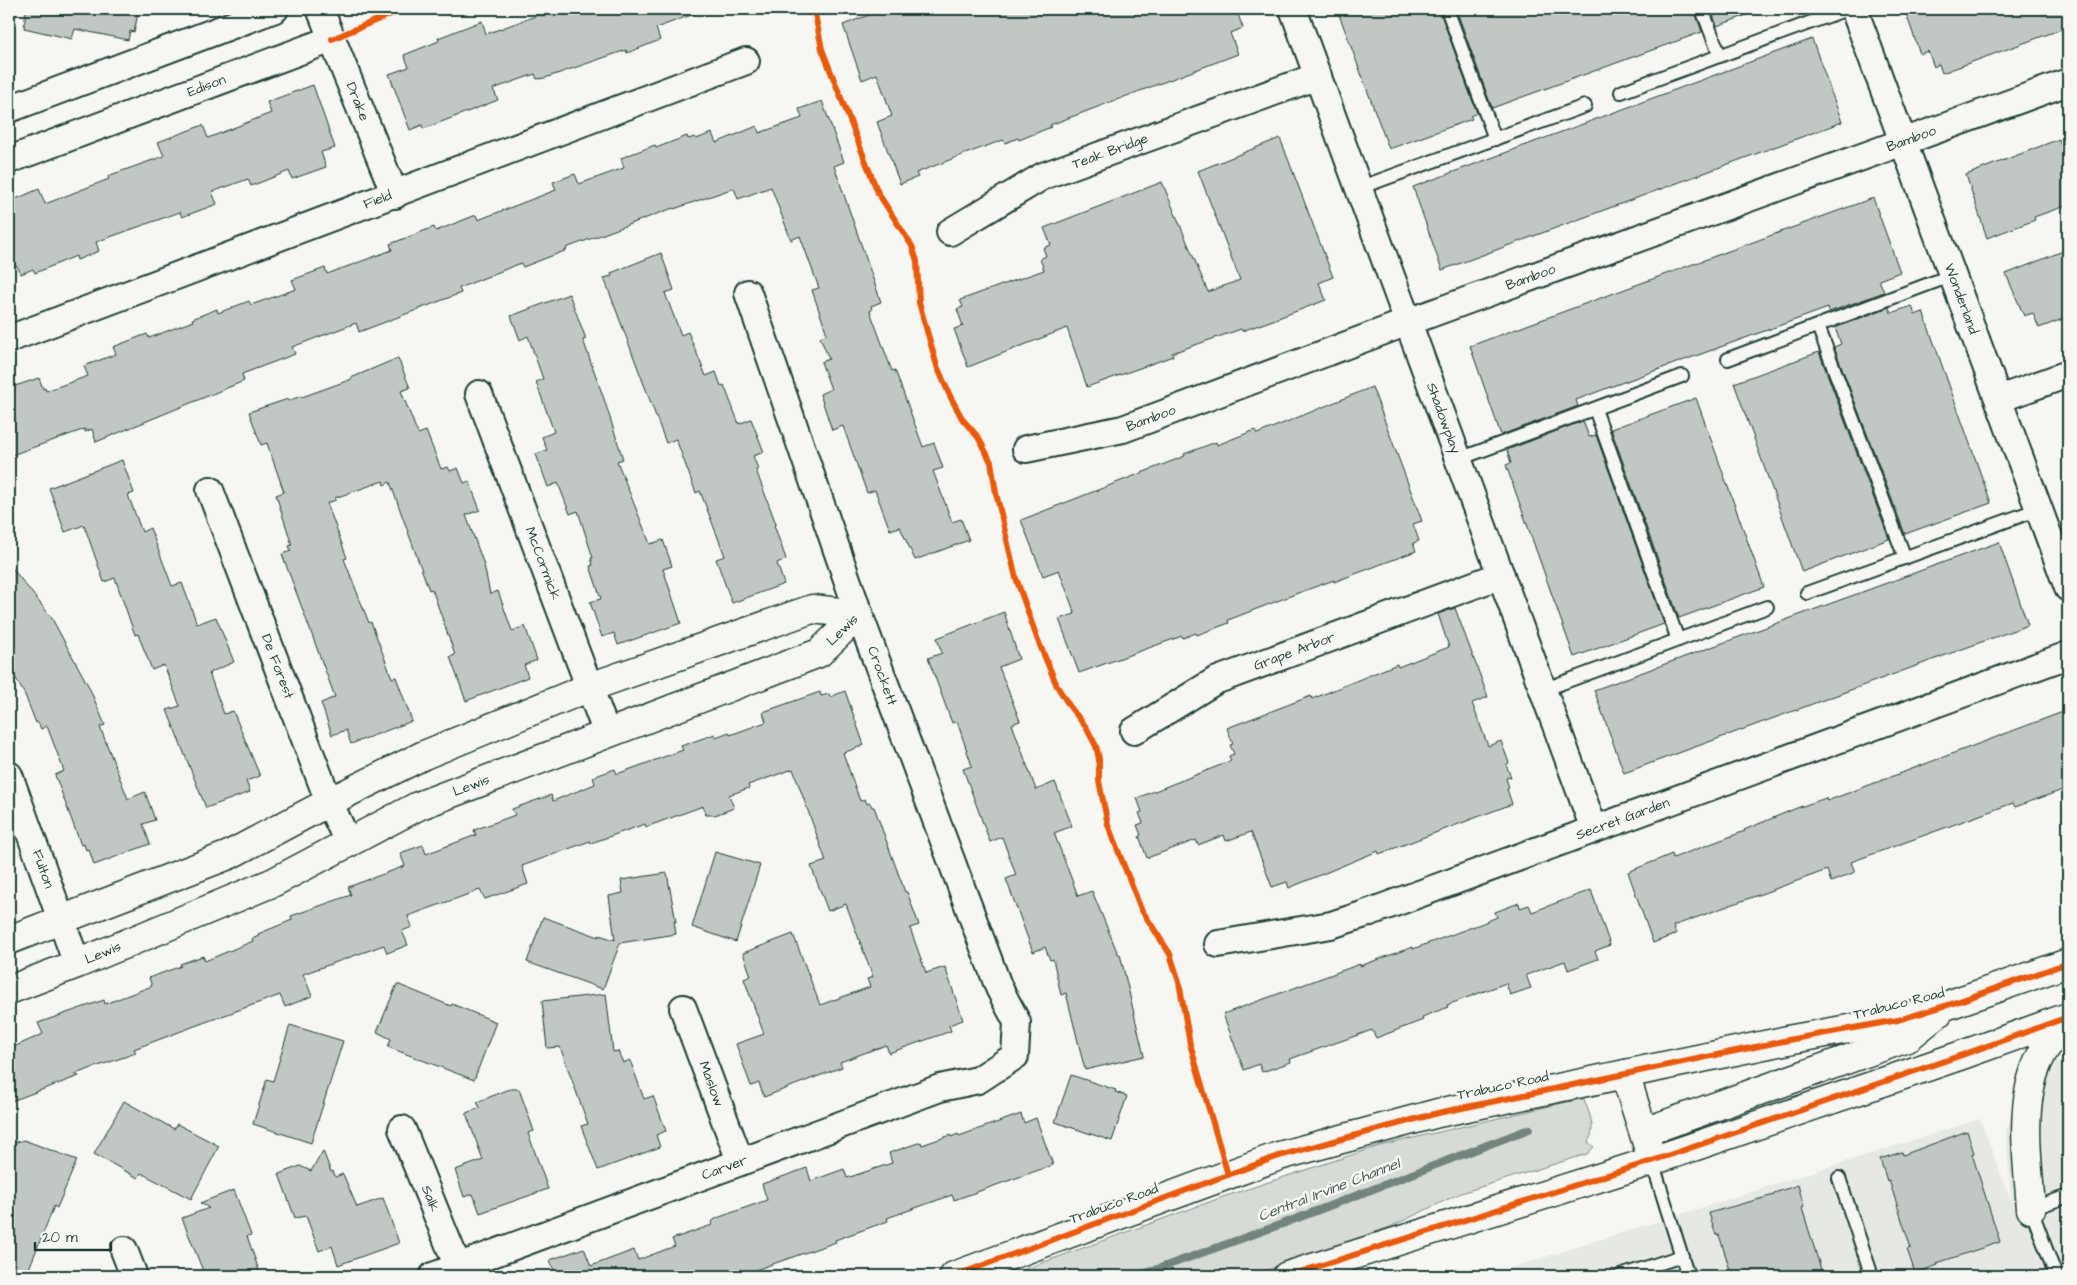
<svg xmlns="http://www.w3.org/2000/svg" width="2077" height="1285" viewBox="0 0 2077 1285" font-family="'Architects Daughter',sans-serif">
<rect width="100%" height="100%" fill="#f6f6f2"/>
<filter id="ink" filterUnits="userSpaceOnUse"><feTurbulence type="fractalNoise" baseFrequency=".02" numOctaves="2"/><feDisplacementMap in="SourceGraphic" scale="10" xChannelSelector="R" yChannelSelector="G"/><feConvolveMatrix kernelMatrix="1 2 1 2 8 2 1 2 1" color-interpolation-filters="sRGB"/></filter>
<g filter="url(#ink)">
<path fill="#e6e8e4" d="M 2068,1057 L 2068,1276 L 1486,1276 L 1980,1119 L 2011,1202 L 2006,1132 L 2024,1074 Z"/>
<path fill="#d6dbd6" stroke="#7a8c85" d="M 1580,1099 L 1584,1099 C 1589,1114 1597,1127 1588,1142 L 1594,1147 L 1587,1154 L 1461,1193 L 1390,1227 L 1250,1276 L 1006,1276 L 1223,1197 L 1379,1146 Z"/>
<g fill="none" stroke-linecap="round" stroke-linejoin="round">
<path stroke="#72847d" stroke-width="8" d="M 1138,1276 L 1285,1223 L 1529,1129"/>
</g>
<g fill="#c1c8c3" stroke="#1f3d34">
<path d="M 26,9 L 139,9 L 134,32 L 130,31 L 128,40 L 75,29 L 72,39 L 24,28 Z"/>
<path d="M 561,9 L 702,9 L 702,11 L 656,28 L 660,40 L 627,53 L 626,50 L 545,78 L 537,79 L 535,74 L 493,89 L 498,100 L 423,129 L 422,125 L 410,130 L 389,74 L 409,67 L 404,55 L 439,41 L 438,38 L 482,21 L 486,34 L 541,14 L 542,16 Z"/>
<path d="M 884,9 L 1236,9 L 1243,28 L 1230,33 L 1238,54 L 1050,125 L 1051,127 L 1019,140 L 1018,138 L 1005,143 L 1003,140 L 965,154 L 916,173 L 918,177 L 900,184 L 877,122 L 892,116 L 877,74 L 862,80 L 843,25 Z"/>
<path d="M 1337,9 L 1439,9 L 1477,113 L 1470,116 L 1472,119 L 1389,149 Z"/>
<path d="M 1456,9 L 1694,9 L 1702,32 L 1492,108 Z"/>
<path d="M 1711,9 L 1758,9 L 1758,11 L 1717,26 Z"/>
<path d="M 1927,9 L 2068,9 L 2068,25 L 2061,27 L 2062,29 L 1942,73 L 1939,64 L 1934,67 L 1928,51 L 1920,54 L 1907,16 Z"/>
<path d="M 1812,39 L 1842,122 L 1442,270 L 1413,187 Z"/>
<path d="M 313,85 L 335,148 L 321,152 L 326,167 L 292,179 L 289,171 L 251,186 L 248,179 L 212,192 L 217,204 L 182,217 L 180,212 L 96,242 L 99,251 L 77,260 L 76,256 L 35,273 L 33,269 L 21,274 L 17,266 L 15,266 L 9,248 L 9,202 L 39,189 L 45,204 L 109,179 L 108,176 L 164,156 L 158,142 L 203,125 L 208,138 L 271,113 L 267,102 Z"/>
<path d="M 822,101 L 844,162 L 834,166 L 881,302 L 871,306 L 872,310 L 870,311 L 892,371 L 895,370 L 923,447 L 934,443 L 943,468 L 933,471 L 952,522 L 961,519 L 969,540 L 915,560 L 900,527 L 890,530 L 875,490 L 867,493 L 843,426 L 832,430 L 820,394 L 831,389 L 821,362 L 829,359 L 820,337 L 827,334 L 812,290 L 819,288 L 800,236 L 791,240 L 771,187 L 738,199 L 734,188 L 674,209 L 673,208 L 566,248 L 567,250 L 523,267 L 521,263 L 459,288 L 461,293 L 359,332 L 356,323 L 292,347 L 295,354 L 242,374 L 244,381 L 96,442 L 92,429 L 85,432 L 85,429 L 9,456 L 9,388 L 39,378 L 43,389 L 45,388 L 46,391 L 88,376 L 84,366 L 116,354 L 113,347 L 147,334 L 149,338 L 193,321 L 192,319 L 217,309 L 218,313 L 249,301 L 251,305 L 296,289 L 292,280 L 325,268 L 327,274 L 392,250 L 390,244 L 434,227 L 436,231 L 476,215 L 478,220 L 556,190 L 553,182 L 575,174 L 579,184 L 624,168 L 621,158 L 655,145 L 656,148 L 687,136 L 688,139 L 695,137 L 696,139 L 712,133 L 716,143 L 757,126 L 759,133 L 802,118 L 799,109 Z"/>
<path d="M 1280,138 L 1333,277 L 1319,283 L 1326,300 L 1273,320 L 1242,331 L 1241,329 L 1172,353 L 1173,356 L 1087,387 L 1067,328 L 968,367 L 954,329 L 963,326 L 957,309 L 963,307 L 960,300 L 1044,270 L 1040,259 L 1046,256 L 1043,248 L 1051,245 L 1044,228 L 1162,182 L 1208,292 L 1240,280 L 1198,171 Z"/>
<path d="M 2059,139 L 2068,165 L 2068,205 L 2034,217 L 2035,220 L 1987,238 L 1966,175 Z"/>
<path d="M 1873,198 L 1900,272 L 1879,280 L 1884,292 L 1829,312 L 1828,308 L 1610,387 L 1576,400 L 1578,406 L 1501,435 L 1470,346 Z"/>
<path d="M 2068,249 L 2068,317 L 2039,328 L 2033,313 L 2024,316 L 2006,274 Z"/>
<path d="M 661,253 L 674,290 L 665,293 L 681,335 L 688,332 L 706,376 L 716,372 L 721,386 L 724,385 L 739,424 L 751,419 L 764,452 L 753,456 L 758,469 L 756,470 L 776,524 L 774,525 L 786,559 L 777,563 L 784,584 L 732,603 L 716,559 L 725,556 L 700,491 L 696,493 L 676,439 L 666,443 L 604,278 L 612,276 L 611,273 Z"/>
<path d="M 569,294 L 586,339 L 583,340 L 604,399 L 623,459 L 617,461 L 650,544 L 663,540 L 672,566 L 663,569 L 681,623 L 618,645 L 614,633 L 602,637 L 590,602 L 601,599 L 590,566 L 593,565 L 591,558 L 593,558 L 578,511 L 570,514 L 558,483 L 548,487 L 536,454 L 547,450 L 542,437 L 554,432 L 536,382 L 543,379 L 528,336 L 520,340 L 511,316 Z"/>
<path d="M 1912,306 L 1915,315 L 1923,312 L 1991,503 L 1905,534 L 1834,347 L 1841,344 L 1835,328 L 1889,307 L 1891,313 Z"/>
<path d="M 1819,352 L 1889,539 L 1802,572 L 1734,383 Z"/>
<path d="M 398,358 L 410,388 L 401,391 L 418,434 L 426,431 L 441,469 L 448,467 L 450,471 L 458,468 L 464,483 L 469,481 L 480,510 L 466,515 L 484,565 L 490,594 L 498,591 L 512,631 L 525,626 L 537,660 L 524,665 L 528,677 L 466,701 L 450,657 L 455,655 L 432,589 L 429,590 L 390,482 L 384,485 L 383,481 L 335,498 L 336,500 L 327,503 L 347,558 L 344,559 L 369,623 L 371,622 L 392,678 L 396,677 L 412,721 L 351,744 L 346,730 L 332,735 L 321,703 L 335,697 L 282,554 L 291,551 L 289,546 L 292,545 L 276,495 L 284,492 L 267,443 L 261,445 L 249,412 L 288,399 L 288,401 L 301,396 L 302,397 L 352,379 L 351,378 L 372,369 Z"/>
<path d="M 1372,387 L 1422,521 L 1413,524 L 1419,541 L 1413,543 L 1416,551 L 1334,582 L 1334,580 L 1298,593 L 1228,620 L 1229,623 L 1197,635 L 1196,633 L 1183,638 L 1182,636 L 1079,673 L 1059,619 L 1075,614 L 1059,570 L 1043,576 L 1021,520 L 1185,456 L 1184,454 L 1216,442 L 1217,445 L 1255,430 L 1257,434 Z"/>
<path d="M 1696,398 L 1764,587 L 1679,618 L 1611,429 Z"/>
<path d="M 1583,421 L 1589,437 L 1596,435 L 1664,624 L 1574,657 L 1506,465 L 1511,463 L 1507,450 Z"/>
<path d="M 122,460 L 134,493 L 128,495 L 142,532 L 150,528 L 172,586 L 182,583 L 197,624 L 216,617 L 234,662 L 209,673 L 224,714 L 233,711 L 260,776 L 246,781 L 250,792 L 206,808 L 167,710 L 180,706 L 164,665 L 152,670 L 138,634 L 135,635 L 115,578 L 104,582 L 84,525 L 65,532 L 49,488 Z"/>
<path d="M 1999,542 L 2028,625 L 1624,773 L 1594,690 Z"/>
<path d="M 9,564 L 51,617 L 89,687 L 105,725 L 100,727 L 128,799 L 145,792 L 155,820 L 143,824 L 150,844 L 94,865 L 89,849 L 86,850 L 84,844 L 81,845 L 55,775 L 64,771 L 47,726 L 41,729 L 38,722 L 36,723 L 25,695 L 9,666 Z"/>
<path d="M 1455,608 L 1488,697 L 1472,703 L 1488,746 L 1501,741 L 1509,763 L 1506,765 L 1511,777 L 1506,778 L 1509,788 L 1507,789 L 1512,804 L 1379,854 L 1378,851 L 1289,888 L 1287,882 L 1272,887 L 1251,832 L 1226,841 L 1224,835 L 1198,845 L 1196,840 L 1147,858 L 1139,836 L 1141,835 L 1137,825 L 1143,823 L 1139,813 L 1142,812 L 1137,798 L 1231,761 L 1229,756 L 1234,754 L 1230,745 L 1233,744 L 1227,728 L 1311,696 L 1312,699 L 1397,664 L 1398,667 L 1449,647 L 1438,614 Z"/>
<path d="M 1004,612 L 1019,659 L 999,667 L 1020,721 L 1012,724 L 1036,790 L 1055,782 L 1072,826 L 1054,833 L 1078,896 L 1092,891 L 1118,954 L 1120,954 L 1144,1056 L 1085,1070 L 1066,993 L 1061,995 L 1053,959 L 1050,960 L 1045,947 L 1033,952 L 1006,879 L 1016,875 L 1002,837 L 990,842 L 963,769 L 972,766 L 957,721 L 952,723 L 928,658 L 942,653 L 937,638 Z"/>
<path d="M 845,691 L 864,745 L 843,753 L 860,801 L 865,799 L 867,804 L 870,803 L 872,807 L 874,807 L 905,892 L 907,892 L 919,925 L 910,928 L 926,973 L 945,967 L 963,1020 L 949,1025 L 951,1031 L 889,1053 L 886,1045 L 840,1062 L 842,1067 L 764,1097 L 759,1083 L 751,1086 L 736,1044 L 764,1034 L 744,979 L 751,976 L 743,953 L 793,934 L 820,1005 L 870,987 L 867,979 L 873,977 L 846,904 L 828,911 L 811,866 L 826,861 L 793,769 L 748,785 L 749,788 L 729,795 L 734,808 L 715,815 L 706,815 L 703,806 L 646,827 L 645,824 L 591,843 L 590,841 L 522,866 L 528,884 L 485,899 L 480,890 L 408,916 L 412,927 L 402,931 L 408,945 L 387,953 L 384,945 L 303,974 L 312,996 L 285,1007 L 280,995 L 192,1027 L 134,1049 L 136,1053 L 75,1074 L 79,1076 L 9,1102 L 9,1049 L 43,1034 L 38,1023 L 104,1000 L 105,1004 L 152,986 L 149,978 L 181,966 L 180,964 L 203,956 L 205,961 L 253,941 L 252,939 L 259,936 L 258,934 L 292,920 L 291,916 L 351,895 L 348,887 L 405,866 L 400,853 L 423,845 L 426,854 L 476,835 L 474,830 L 515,815 L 512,809 L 551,795 L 553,801 L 595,784 L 593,777 L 615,769 L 617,774 L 683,750 L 681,746 L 715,734 L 716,737 L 729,732 L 730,735 L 766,722 L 763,712 L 820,692 L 821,696 L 829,694 L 830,697 Z"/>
<path d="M 2068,710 L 2068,788 L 2015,807 L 2013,803 L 1851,862 L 1855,872 L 1831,882 L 1827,870 L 1673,926 L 1676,934 L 1653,943 L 1628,872 L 1672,854 L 1673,858 L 1745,831 L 1744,830 L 1797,808 L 1826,798 L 1827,801 Z"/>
<path d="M 715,852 L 760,865 L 736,942 L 692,927 Z"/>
<path d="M 667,873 L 676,922 L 674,921 L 676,934 L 620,943 L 603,989 L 527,962 L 543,917 L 599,937 L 599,935 L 615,940 L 609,896 L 623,893 L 621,880 Z"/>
<path d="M 1591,890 L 1610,945 L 1595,951 L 1598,959 L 1568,970 L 1565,961 L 1526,975 L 1531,988 L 1510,995 L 1506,983 L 1447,1005 L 1448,1007 L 1422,1017 L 1423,1020 L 1376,1038 L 1372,1030 L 1290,1059 L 1291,1062 L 1262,1072 L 1259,1064 L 1244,1070 L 1223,1014 L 1360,964 L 1360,966 L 1413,947 L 1413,949 L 1483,923 L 1497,917 L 1495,912 L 1519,903 L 1520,908 L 1529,905 L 1532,912 Z"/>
<path d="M 397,984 L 451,1006 L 452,1004 L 496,1022 L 474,1080 L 388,1047 L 391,1039 L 377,1032 Z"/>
<path d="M 606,994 L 613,1052 L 618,1051 L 623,1063 L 630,1060 L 644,1099 L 653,1096 L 666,1131 L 656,1135 L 660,1147 L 598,1170 L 581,1126 L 588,1124 L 560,1047 L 547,1048 L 542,1001 Z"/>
<path d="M 290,1025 L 343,1041 L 311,1143 L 253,1124 L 267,1079 L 273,1081 Z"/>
<path d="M 1071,1075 L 1116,1090 L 1115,1092 L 1127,1096 L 1112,1141 L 1055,1122 Z"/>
<path d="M 510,1089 L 519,1089 L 534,1131 L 528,1133 L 548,1189 L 480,1213 L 473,1194 L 464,1197 L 455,1170 L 483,1160 L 466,1113 L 480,1108 L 477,1102 Z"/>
<path d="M 124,1101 L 174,1129 L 177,1124 L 219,1146 L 191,1199 L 141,1173 L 138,1178 L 94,1154 Z"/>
<path d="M 1021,1114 L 1024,1123 L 1036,1118 L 1053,1165 L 954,1200 L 952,1195 L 887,1218 L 888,1221 L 835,1240 L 836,1242 L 738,1276 L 556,1276 L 550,1260 L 584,1248 L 591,1266 L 634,1250 L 638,1260 L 675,1246 L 672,1239 L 712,1225 L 711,1222 L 717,1218 L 767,1200 L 762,1184 L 807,1168 L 811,1181 L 844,1169 L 847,1178 L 892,1163 L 889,1153 L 921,1142 L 922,1145 L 951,1135 L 951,1137 L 958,1134 L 959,1136 Z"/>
<path d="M 1967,1131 L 1974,1153 L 1972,1154 L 2000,1242 L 1937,1263 L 1938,1265 L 1915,1273 L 1907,1249 L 1911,1248 L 1889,1180 L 1887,1181 L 1880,1159 L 1902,1152 L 1903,1155 Z"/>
<path d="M 24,1140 L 77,1160 L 57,1208 L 54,1206 L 26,1276 L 9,1276 L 9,1144 Z"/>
<path d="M 323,1151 L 331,1172 L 333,1171 L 335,1177 L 343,1174 L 357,1207 L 383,1198 L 399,1243 L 338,1265 L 332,1246 L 319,1251 L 306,1216 L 295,1218 L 279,1174 L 300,1166 L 311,1171 Z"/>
<path d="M 1798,1185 L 1804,1207 L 1802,1208 L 1823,1276 L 1732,1276 L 1719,1235 L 1716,1235 L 1709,1213 L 1774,1195 L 1774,1193 Z"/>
<path d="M 234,1190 L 251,1235 L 247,1236 L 261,1276 L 205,1276 L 182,1218 L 209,1208 L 200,1203 Z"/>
</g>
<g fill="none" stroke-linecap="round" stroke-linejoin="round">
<defs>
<g id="lane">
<path d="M 1447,9 L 1495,139"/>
<path d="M 1702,9 L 1720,56"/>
<path d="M 1621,92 L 1847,9"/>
<path d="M 1359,188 L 1585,106"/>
<path d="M 1818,326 L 1905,558"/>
<path d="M 1728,359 L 1953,275"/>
<path d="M 1595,409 L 1678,640"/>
<path d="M 1459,459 L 1682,376"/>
<path d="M 1807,593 L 2039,509"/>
<path d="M 1543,690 L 1767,607"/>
<path d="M 1652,1161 L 1688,1276"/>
<path d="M 1839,1178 L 1872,1276"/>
<path d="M 1620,1276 L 1682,1256"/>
<path d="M 2056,1276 L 2031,1209 L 2068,1196"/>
</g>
<g id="street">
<path id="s1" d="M 320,9 L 395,195"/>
<path id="s2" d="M 1293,9 L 1594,829"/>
<path id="s3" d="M 1854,9 L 2068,588"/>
<path d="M 9,109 L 275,9"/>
<path id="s4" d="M 9,160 L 332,39"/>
<path id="s5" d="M 950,232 L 1043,176 L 1318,76"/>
<path id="s6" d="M 9,339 L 746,61"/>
<path id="s7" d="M 479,394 L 607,734"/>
<path d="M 1999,399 L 2068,374"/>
<path id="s8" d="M 1026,449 L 1123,429 L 1408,322 L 2068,82"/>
<path id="s9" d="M 210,490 L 329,802 L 348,842"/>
<path id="s10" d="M 1134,731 L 1215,681 L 1501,575"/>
<path id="s11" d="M 9,775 L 77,964"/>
<path id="s12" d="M 1218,944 L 1331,925 L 1362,915 L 2068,655"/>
<path id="s13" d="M 683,1008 L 740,1161"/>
<path id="s14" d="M 402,1129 L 458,1267"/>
<path d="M 124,1250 L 134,1276"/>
<path id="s15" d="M 433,1276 L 940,1088 L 978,1080 L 1015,1056 L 1017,1022 L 999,988 L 859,614 L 748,293"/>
</g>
<g id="secondary">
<path d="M 9,940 L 229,855 L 329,802 L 424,755 L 590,687 L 812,609 L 859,614"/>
<path id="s16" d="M 9,990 L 77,964 L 274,882 L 418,806 L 819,653 L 859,614"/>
<path d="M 1625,1074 L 1649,1150"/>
<path d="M 1644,1132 L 1907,1038 L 1938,1013"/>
<path d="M 2031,1209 C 2027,1146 2012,1067 2068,1023"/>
<path d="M 954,1276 L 1279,1156 L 1438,1113 L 1793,1039 L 1898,1020 L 1948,1005 L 2068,963"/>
<path d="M 1287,1276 L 1652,1161 L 1962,1055 L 2068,1017"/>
</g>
</defs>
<use href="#lane" stroke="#1f3d34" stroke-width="16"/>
<use href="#street" stroke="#1f3d34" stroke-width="30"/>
<use href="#secondary" stroke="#1f3d34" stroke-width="31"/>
<use href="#lane" stroke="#f6f6f2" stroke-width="12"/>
<use href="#street" stroke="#f6f6f2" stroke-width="26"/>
<use href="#secondary" stroke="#f6f6f2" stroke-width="28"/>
<defs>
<g id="cycleway">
<path d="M 814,9 L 822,49 L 878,193 L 912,246 L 917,261 L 919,303 L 937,366 L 950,396 L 963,420 L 978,437 L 991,462 L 996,493 L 1016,578 L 1037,638 L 1057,686 L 1070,707 L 1086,727 L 1096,746 L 1099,759 L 1099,781 L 1108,825 L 1141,909 L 1170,954 L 1179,982 L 1190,1044 L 1228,1175"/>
<path d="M 332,39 L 403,9"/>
<path d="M 954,1276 L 1279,1156 L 1438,1113 L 1793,1039 L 1898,1020 L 1948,1005 L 2068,963"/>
<path d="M 1287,1276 L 1652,1161 L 1962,1055 L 2068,1017"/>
</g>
</defs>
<use href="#cycleway" stroke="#f6f6f2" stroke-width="9"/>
<use href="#cycleway" stroke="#e8590c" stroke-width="6"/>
</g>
</g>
<g text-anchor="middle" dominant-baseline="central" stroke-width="5" stroke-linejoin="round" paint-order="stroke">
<g font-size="14" fill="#1f3d34" stroke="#f6f6f2">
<text stroke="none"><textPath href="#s4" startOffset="211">Edison</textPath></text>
<text stroke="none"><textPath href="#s1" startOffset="100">Drake</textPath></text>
<text stroke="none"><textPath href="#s8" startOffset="939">Bamboo</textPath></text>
<text stroke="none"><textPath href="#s5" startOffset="180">Teak Bridge</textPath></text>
<text stroke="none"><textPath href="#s6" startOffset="394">Field</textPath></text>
<text stroke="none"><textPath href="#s8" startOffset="534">Bamboo</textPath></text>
<text stroke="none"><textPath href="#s3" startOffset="309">Wonderland</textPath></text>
<text stroke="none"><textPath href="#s8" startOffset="129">Bamboo</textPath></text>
<text stroke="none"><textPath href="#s2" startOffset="436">Shadowplay</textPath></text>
<text stroke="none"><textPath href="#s7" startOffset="181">McCormick</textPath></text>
<text stroke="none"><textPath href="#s16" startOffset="911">Lewis</textPath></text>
<text stroke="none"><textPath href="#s10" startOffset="180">Grape Arbor</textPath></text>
<text stroke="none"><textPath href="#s9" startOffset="189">De Forest</textPath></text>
<text transform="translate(882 676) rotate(70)">Crockett</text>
<text stroke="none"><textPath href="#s16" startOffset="506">Lewis</textPath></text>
<text stroke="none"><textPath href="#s12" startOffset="425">Secret Garden</textPath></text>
<text stroke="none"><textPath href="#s11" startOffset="100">Fulton</textPath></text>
<text stroke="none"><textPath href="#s16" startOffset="101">Lewis</textPath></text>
<text transform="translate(1899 1004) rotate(-14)">Trabuco Road</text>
<text stroke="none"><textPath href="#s13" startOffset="81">Maslow</textPath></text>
<text transform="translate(1503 1086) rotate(-12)">Trabuco Road</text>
<text stroke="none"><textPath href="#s15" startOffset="311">Carver</textPath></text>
<text stroke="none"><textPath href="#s14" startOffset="75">Salk</textPath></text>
<text transform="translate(1114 1204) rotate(-20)">Trabuco Road</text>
</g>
<g font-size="15" font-style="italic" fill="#425a52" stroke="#f6f6f2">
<text transform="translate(1329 1190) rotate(-21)">Central Irvine Channel</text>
</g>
</g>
<rect width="2077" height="1285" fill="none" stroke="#f6f6f2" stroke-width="30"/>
<rect x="15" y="15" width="2047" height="1255" fill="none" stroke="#1f3d34" stroke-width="2" filter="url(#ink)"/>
<path d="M35 1242v8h76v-8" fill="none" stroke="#1f3d34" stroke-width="2.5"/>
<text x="42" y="1242" font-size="15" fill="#1f3d34" stroke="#f6f6f2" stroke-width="4" paint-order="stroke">20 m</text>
</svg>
